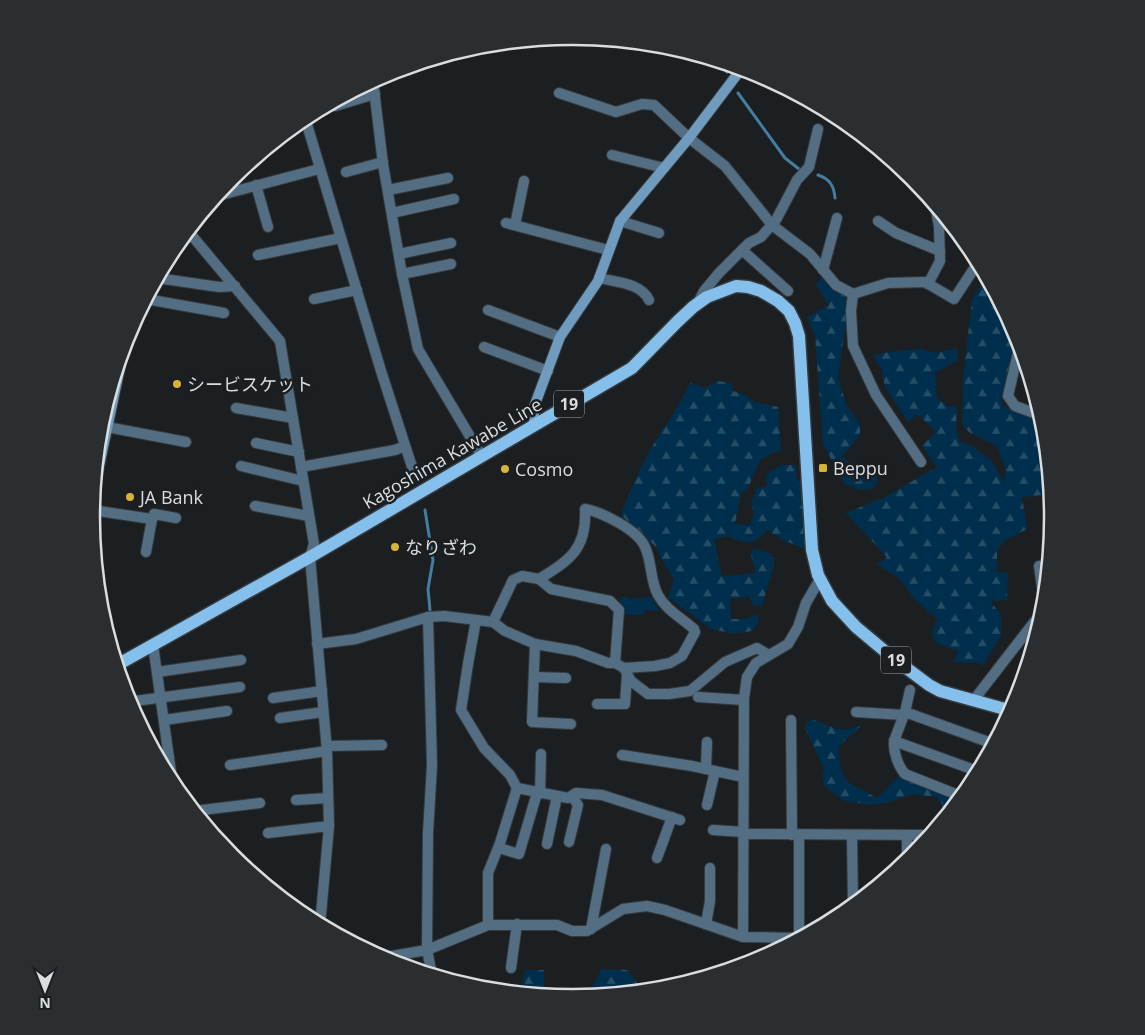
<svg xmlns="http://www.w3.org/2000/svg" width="1145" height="1035" viewBox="0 0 1145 1035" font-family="'Open Sans','Noto Sans JP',sans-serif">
<defs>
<pattern id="forest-firs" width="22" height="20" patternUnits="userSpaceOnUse" patternTransform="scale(1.25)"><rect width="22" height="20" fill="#002f4d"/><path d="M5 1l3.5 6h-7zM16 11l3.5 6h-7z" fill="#254d66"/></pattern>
</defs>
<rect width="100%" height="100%" fill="#1b1f22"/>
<path fill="#002f4d" d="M 623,596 L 632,599 L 652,597 L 659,611 L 645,610 L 643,615 L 626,615 L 619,603 Z"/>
<g fill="url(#forest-firs)">
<path d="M 827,270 L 846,290 L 852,301 L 845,308 L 847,322 L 842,347 L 838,378 L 847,406 L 860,424 L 860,435 L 842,456 L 849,462 L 871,470 L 878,480 L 872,489 L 861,490 L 846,485 L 838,475 L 835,466 L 823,444 L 815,336 L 807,317 L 829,305 L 816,285 Z"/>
<path d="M 987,277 L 1017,334 L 1001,405 L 1043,420 L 1041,441 L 1048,454 L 1051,494 L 1022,497 L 1027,529 L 1004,541 L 997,551 L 997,572 L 1008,573 L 1007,600 L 990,601 L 1001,615 L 1001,636 L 983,665 L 980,663 L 953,662 L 958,651 L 936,643 L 932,633 L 937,619 L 916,601 L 899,578 L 877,565 L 887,557 L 846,513 L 885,497 L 937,467 L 922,446 L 936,432 L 917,414 L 908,422 L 885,387 L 881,368 L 873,355 L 896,351 L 921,349 L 936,353 L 957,348 L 958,360 L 935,373 L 937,398 L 947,406 L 957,406 L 956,427 L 959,441 L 972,446 L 991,460 L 1004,482 L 1006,471 L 997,446 L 969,432 L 962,425 L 963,380 L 972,299 Z"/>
<path d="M 717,381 L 731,383 L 733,391 L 743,394 L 755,402 L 778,407 L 781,451 L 774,452 L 760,460 L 749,486 L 741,494 L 735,523 L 749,526 L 754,515 L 751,503 L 757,488 L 767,487 L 766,475 L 780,465 L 796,465 L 797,480 L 802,481 L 806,549 L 782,540 L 767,530 C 754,547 744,543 726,536 L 714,540 L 722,576 L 740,575 L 756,572 L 751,556 L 753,548 L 771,554 L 775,562 L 762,605 L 754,607 L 749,596 L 730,599 L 731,619 L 744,619 L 759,614 L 758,623 L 752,631 L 732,634 L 709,628 L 668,597 L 674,580 L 654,545 L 621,515 C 630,491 639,469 652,447 C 665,425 680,406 690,383 L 705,388 Z"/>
<path d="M 811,719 L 835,728 L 845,730 L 862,725 L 838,747 L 841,771 L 849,783 L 877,798 L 900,775 L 961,799 L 933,833 L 943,806 L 937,797 L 912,794 L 889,802 L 870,805 L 845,801 L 825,787 L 822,778 L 824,769 L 804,726 Z"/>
<path d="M 602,969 L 627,970 L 638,984 L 638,992 L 587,997 Z"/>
<path d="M 525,970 L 544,970 L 544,991 L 542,996 L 520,994 Z"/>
</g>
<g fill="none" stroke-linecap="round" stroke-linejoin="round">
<g stroke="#437ea0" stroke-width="3">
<path d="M 719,62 L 727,72"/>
<path d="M 738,93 L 785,158 L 799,169"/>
<path d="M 818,175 C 830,179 834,186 835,198"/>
<path d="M 425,510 L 433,560 L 428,589 L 430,610"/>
</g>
<defs>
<g id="street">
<path d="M 373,81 L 383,164 L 402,274 L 418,349 L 481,455"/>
<path d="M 559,93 L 616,112 L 642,104 L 654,105 L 689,138 L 725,166 L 772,225 L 810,254 L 836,285 L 853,294 L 851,311 L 853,346 L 876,395 L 921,462"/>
<path d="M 335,106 L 375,94"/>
<path d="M 305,118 L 381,371 L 415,476"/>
<path d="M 612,155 L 664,168"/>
<path d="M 346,172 L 383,162"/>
<path d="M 909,174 L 910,175"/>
<path d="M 256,185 L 268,227"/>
<path d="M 388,190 L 448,178"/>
<path d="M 217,196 L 319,169"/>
<path d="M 392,213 L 454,199"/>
<path d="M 620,221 L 659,233"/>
<path d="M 878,221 L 896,233 L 940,251"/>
<path d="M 506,223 L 608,250"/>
<path d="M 515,225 L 524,181"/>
<path d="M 188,231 L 280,341 L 314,544 L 310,557 L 327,751 L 329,826 L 320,925"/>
<path d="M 742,250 L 788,291"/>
<path d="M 399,254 L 451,243"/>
<path d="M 258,255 L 341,238"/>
<path d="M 823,270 L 837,218"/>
<path d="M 402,274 L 451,264"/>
<path d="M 157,278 L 219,287 L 235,286"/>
<path d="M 599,278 C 616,282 641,283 649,300"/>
<path d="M 928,284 L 940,261 L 939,226 L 935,205"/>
<path d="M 853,294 L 888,283 L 925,282 L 954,299 L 979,261"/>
<path d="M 146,299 L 224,313"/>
<path d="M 314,299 L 357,290"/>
<path d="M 698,303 L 704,291 L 719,273 L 749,243 L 761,237 L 776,220 L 797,180 L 809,167 L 818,129"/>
<path d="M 488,310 L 560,337"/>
<path d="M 1020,344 L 1008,396 L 1015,406 L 1042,416"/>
<path d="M 484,347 L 548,371"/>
<path d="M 236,408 L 293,418"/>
<path d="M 107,427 L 186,442"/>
<path d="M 256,443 L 299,452"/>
<path d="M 241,466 L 303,481"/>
<path d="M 301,467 L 395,450 L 405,446"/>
<path d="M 255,506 L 309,516"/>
<path d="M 92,510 L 152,519 L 154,514 L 176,518"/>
<path d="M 146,552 L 152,519"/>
<path d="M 428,617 L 432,765 L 428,833 L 427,950 L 432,975"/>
<path d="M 476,620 L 468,664 L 461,710 L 484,748 L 510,775 L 517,788 L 568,798 L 576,793 L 602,795 L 680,820"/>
<path d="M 493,622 L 513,580 L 522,576 L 539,579 L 551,589 L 610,601 L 619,610 L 615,663"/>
<path d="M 317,644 L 356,639 L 428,617 L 444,616 L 493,622 L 505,631 L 535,644 L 576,651 L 608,663 L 615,663 L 624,668 L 655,666 L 670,663 L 682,656 L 695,632 L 694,629 C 682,618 666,610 658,595 C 650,581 652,561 645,547 C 638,530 602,512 585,509 C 587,549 570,560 539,579"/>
<path d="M 535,644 L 532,722 L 571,724"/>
<path d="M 153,645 L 173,786"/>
<path d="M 624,668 L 631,681 L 648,694 L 669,694 L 690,691 L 725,662 L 757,648 L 769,655"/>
<path d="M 157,672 L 241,660"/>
<path d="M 534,677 L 566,678"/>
<path d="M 698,697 L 744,700"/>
<path d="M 273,698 L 322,691"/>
<path d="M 135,701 L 240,687"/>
<path d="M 973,701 L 1045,608 L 1039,566"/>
<path d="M 597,704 L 625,704 L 627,674"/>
<path d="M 856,712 L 904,715"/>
<path d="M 905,712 L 910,690"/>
<path d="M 280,718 L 323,712"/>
<path d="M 164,720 L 227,711"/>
<path d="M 791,720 L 792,835"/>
<path d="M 894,741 C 893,751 898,766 905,774 L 963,797"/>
<path d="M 327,746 L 382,745"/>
<path d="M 622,755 L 692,766 L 743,777"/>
<path d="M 230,765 L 327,751"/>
<path d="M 706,769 L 707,742"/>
<path d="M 980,772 L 894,741 L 905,712 L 994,744"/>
<path d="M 540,794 L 541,754"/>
<path d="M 296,800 L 328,798"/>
<path d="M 707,805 L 715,771"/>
<path d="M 194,811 L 260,803"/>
<path d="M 713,830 L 744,832"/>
<path d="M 268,833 L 329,826"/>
<path d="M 744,834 L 931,835"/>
<path d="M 799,835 L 799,938"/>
<path d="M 852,835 L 853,907"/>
<path d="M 907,835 L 907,863"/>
<path d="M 569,842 L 578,805 L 572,796"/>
<path d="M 547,844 L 557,796"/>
<path d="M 499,848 L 519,854 L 537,793"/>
<path d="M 657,858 L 672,817"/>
<path d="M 241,865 L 247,865"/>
<path d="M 706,924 L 710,901 L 710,868"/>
<path d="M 488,925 L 488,873 L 500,843 L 517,788"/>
<path d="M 591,929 L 606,849"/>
<path d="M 743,937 L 744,698 L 747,677 L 756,663 L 788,644 L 798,627 L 806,603 L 820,579"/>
<path d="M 380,958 L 427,950 L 488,925 L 557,925 L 572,931 L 587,931 L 623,909 L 647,906 L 665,910 L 743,937 L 802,938"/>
<path d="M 511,968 L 517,924"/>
</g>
<g id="secondary">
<path d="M 534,424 L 534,407 L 560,337 L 598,281 L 620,221 L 689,138 L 742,68"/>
<path d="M 94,490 L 125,344"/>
</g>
<path id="primary" d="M 117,665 L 310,557 L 632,368 L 677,322 L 693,307 L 707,297 L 736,286 L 748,287 L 761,291 L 778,301 L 789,311 L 795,323 L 799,336 L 812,550 L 818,575 L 832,601 L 856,627 L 893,658 L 929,685 L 940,691 L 1012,711"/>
</defs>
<use href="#street" stroke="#363a3c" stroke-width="12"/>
<use href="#secondary" stroke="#363a3c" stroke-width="12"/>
<use href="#primary" stroke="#363a3c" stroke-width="15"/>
<use href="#street" stroke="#536e83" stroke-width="10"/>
<use href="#secondary" stroke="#6f9bbe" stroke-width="10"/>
<use href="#primary" stroke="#85bfec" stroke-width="12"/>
</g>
<g fill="#d8b434" stroke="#1b1f22" stroke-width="2">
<circle cx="177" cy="384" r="5"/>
<rect x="818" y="463" width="10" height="10" rx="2.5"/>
<circle cx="505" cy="469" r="5"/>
<circle cx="130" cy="497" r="5"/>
<circle cx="395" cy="547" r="5"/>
</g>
<g text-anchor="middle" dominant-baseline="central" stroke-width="5" stroke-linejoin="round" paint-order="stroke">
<g fill="#1b1f22" stroke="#a1a4a6" stroke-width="1">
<rect x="554" y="390.5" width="30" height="27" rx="4"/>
<rect x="881" y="646.5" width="30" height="27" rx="4"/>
</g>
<g font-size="16" font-weight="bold" fill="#dadddf">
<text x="569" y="404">19</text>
<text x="896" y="660">19</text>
</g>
<g font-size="18" fill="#dadddf" stroke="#1b1f22" text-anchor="start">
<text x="187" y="384">シービスケット</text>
<text x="833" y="468">Beppu</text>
<text x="515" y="469">Cosmo</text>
<text x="140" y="497">JA Bank</text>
<text x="405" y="547">なりざわ</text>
</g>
<g font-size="18" fill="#dadddf" stroke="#1b1f22">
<text transform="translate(452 453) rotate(-30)">Kagoshima Kawabe Line</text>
</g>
</g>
<path d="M0 0H1145V1035H0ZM100 517a472 472 0 1 1 944 0a472 472 0 1 1-944 0Z" fill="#2a2e31" fill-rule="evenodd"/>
<path fill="none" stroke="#dadddf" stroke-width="2.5" d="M100 517a472 472 0 1 1 944 0a472 472 0 1 1-944 0Z"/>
<g transform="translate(45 990) rotate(180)" stroke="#1b1f22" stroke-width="4" paint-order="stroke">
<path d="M0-4L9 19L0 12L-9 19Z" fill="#dadddf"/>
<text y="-8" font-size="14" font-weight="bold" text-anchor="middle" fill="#dadddf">N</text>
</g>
</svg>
